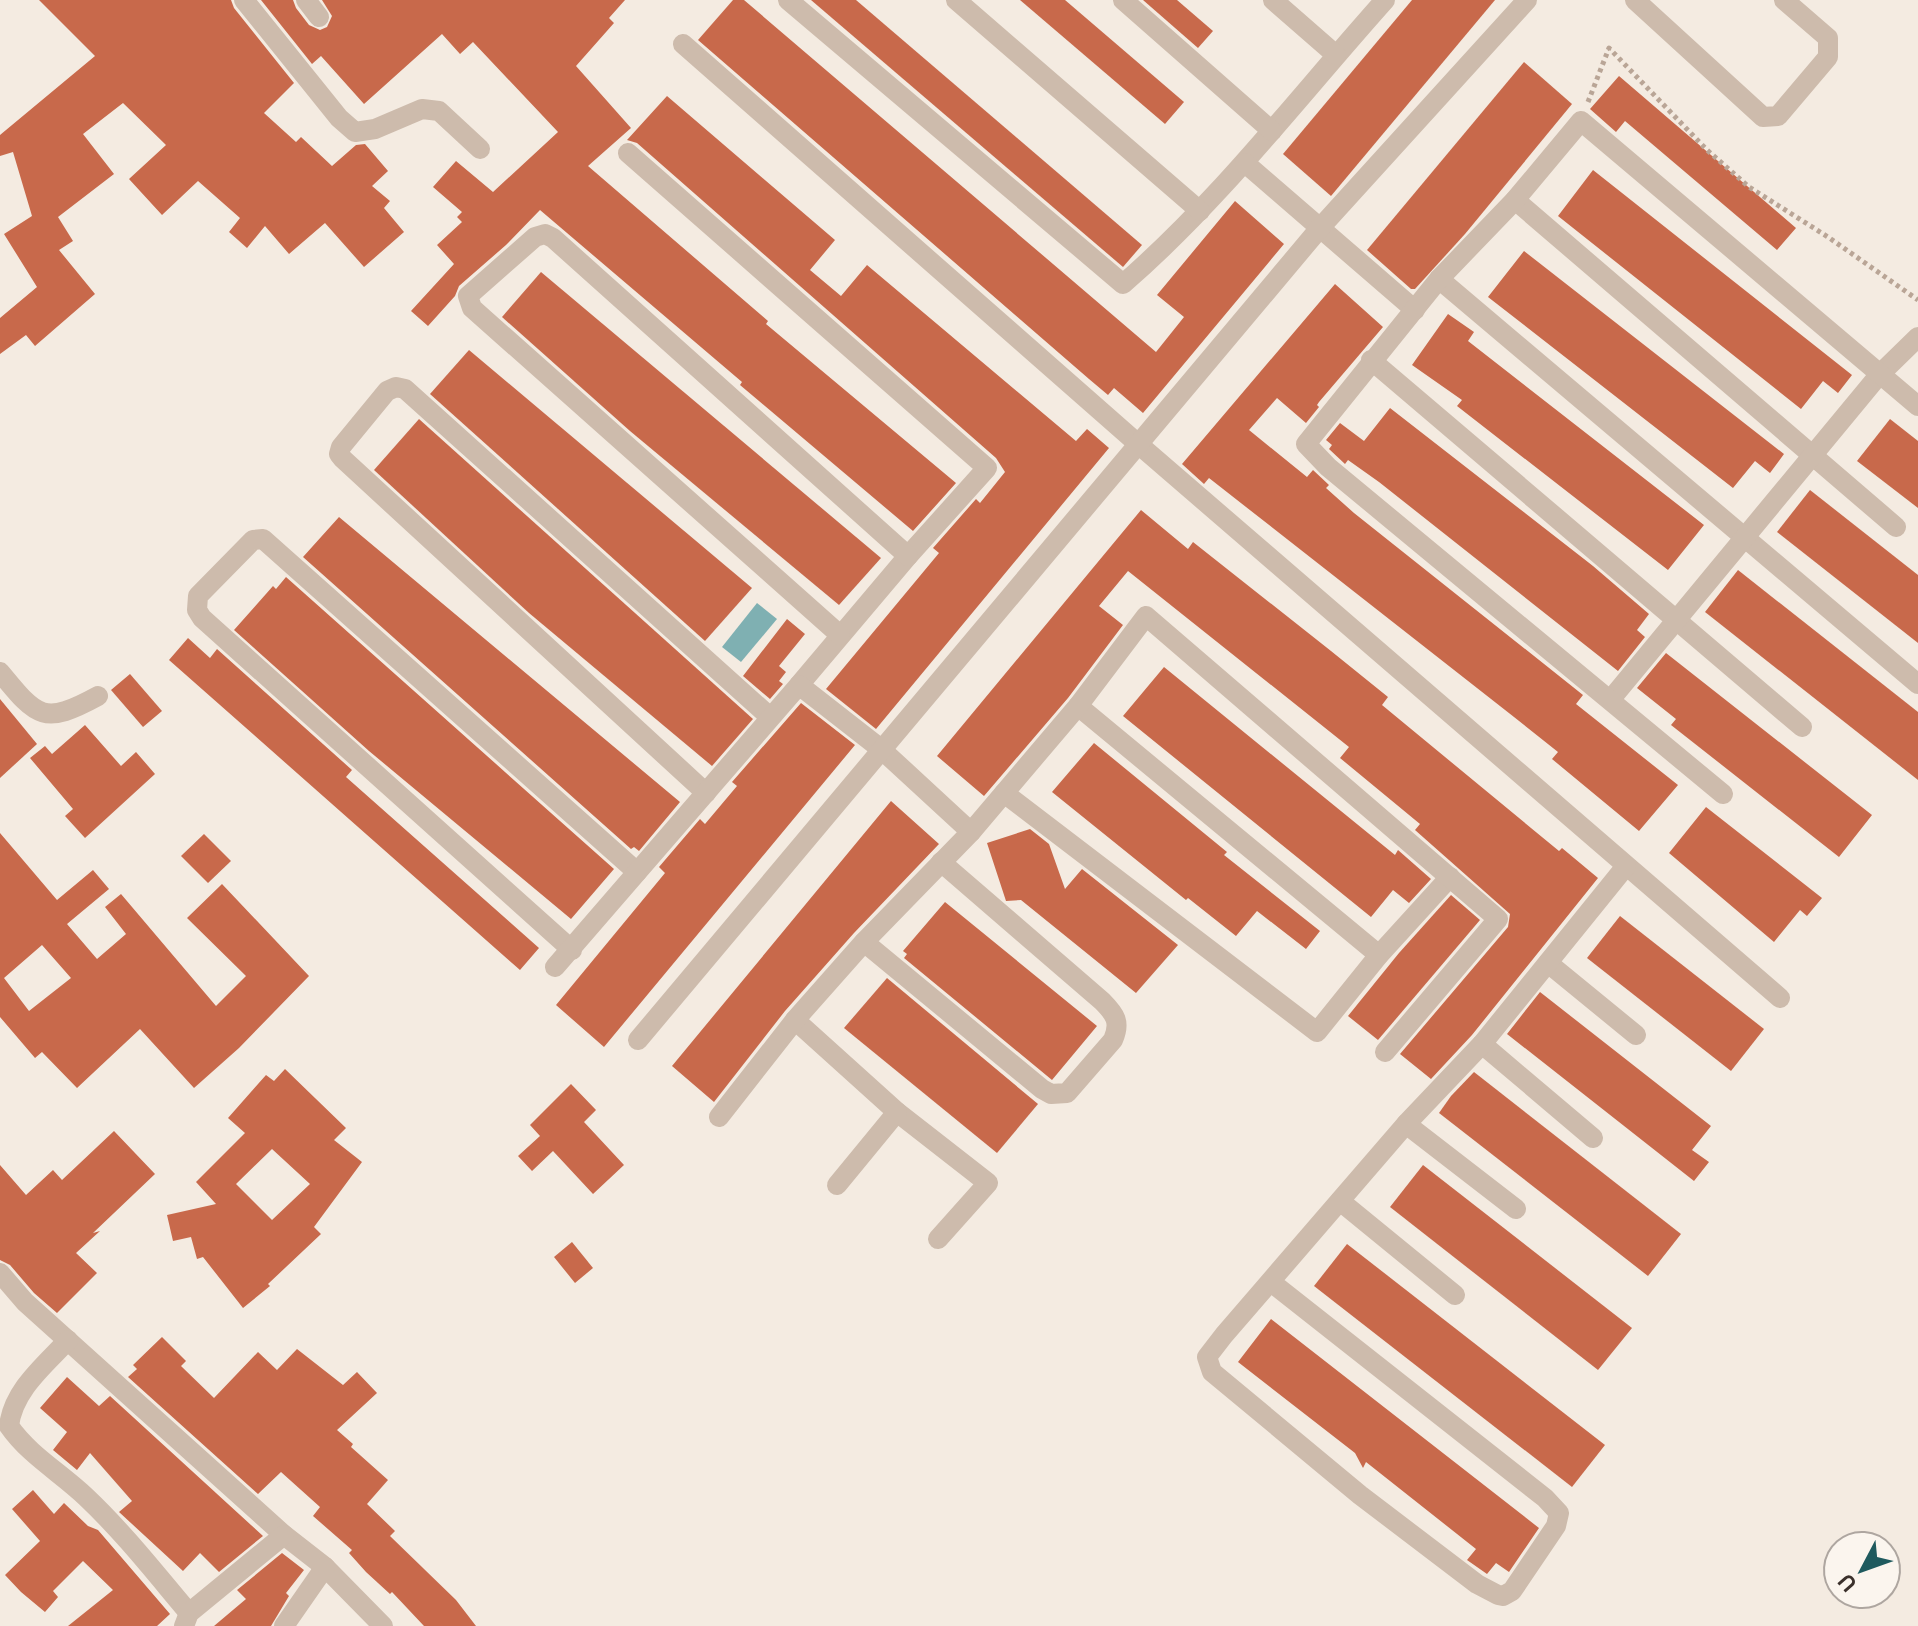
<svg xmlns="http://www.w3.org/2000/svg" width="1918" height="1626" viewBox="0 0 1918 1626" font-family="'DM Sans',sans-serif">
<rect width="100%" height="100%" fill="#f4ebe1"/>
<path fill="#7fb0b2" d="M 757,603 L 777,619 L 741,662 L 722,647 Z"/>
<g fill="#c8694b" fill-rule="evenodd">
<path d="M 39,0 L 231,0 L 234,8 L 294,83 L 264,113 L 296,142 L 301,137 L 332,166 L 356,145 L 365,144 L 388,171 L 372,186 L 390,201 L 384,208 L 404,232 L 364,267 L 325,223 L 289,254 L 265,226 L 247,248 L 229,232 L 240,218 L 198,181 L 162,215 L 129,179 L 166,145 L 123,103 L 83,134 L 114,174 L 58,217 L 73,241 L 59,250 L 95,294 L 35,346 L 26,335 L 0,354 L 0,318 L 37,287 L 4,234 L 32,216 L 13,152 L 0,156 L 0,135 L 95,56 Z"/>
<path d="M 261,0 L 293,0 L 296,8 L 309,25 L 320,30 L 327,27 L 332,16 L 322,0 L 625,0 L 609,18 L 614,23 L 576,66 L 631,128 L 588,166 L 768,321 L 766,324 L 956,483 L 913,531 L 759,401 L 740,385 L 742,382 L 540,210 L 506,245 L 459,286 L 455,296 L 428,326 L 411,311 L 454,264 L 437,245 L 462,222 L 457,217 L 462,212 L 433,187 L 456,161 L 493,192 L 558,132 L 473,42 L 460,54 L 442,34 L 364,104 L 321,56 L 312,64 Z"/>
<path d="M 733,0 L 744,0 L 1156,352 L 1184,317 L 1157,295 L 1235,201 L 1284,244 L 1143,413 L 1114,388 L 1108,395 L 1089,379 L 698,40 Z"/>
<path d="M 811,0 L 856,0 L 1142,245 L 1123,267 Z"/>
<path d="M 1020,0 L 1065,0 L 1184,102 L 1165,124 Z"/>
<path d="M 1143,0 L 1177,0 L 1213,31 L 1198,48 Z"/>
<path d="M 1412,0 L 1495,0 L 1331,196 L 1283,154 Z"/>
<path d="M 1524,62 L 1572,104 L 1465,234 L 1415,289 L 1411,289 L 1367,250 Z"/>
<path d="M 1619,76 L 1796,228 L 1777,250 L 1625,121 L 1616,132 L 1590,109 Z"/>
<path d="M 667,96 L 835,240 L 810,270 L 841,296 L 867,265 L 1076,441 L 1087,429 L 1109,448 L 876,729 L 826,689 L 939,553 L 933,548 L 976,499 L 980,503 L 1005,472 L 996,458 L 637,143 L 627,140 Z"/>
<path d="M 1593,170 L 1852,375 L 1838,393 L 1823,381 L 1801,409 L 1558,216 Z"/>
<path d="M 1524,251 L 1784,454 L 1770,473 L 1755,461 L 1733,488 L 1488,297 Z"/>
<path d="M 541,272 L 881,558 L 839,605 L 630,431 L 502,317 Z"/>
<path d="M 1335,284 L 1383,327 L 1319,402 L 1317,405 L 1319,407 L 1306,423 L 1277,398 L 1249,430 L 1307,477 L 1313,470 L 1329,485 L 1326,488 L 1354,513 L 1583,695 L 1576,704 L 1678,785 L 1639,831 L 1552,759 L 1558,752 L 1514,717 L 1209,478 L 1204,484 L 1182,464 Z"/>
<path d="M 1448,314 L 1474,332 L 1468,341 L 1704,525 L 1668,570 L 1457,406 L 1462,400 L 1412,365 Z"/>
<path d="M 469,350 L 752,588 L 705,641 L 430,394 Z"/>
<path d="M 1390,408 L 1593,566 L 1649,614 L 1637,630 L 1645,637 L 1618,671 L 1379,482 L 1348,460 L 1345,464 L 1329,449 L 1332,445 L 1326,440 L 1340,423 L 1364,441 Z"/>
<path d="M 419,419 L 753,719 L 712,766 L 529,613 L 374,470 Z"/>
<path d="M 1890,419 L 1918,441 L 1918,508 L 1857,461 Z"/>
<path d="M 1810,490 L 1918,575 L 1918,643 L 1777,532 Z"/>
<path d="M 1141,510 L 1188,549 L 1193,542 L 1331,651 L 1388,697 L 1382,705 L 1559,851 L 1562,848 L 1598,878 L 1472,1035 L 1431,1079 L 1400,1054 L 1508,927 L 1510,914 L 1415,830 L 1420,824 L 1340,758 L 1349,747 L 1128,571 L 1099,606 L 1123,625 L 1068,698 L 984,796 L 937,756 Z"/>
<path d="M 339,517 L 680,802 L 639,851 L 634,847 L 631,849 L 303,557 Z"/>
<path d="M 1738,570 L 1918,712 L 1918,780 L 1705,612 Z"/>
<path d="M 286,577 L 614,869 L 571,919 L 369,751 L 234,630 L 273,586 L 276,589 Z"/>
<path d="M 787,619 L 805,634 L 779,666 L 786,672 L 779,681 L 783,684 L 770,699 L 743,676 Z"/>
<path d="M 188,638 L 210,658 L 217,649 L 352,770 L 346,777 L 539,948 L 520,970 L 169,660 Z"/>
<path d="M 1666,653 L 1872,815 L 1839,857 L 1671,725 L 1676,719 L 1637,688 Z"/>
<path d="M 1164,667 L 1395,855 L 1398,850 L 1431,879 L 1409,903 L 1393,890 L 1371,917 L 1123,716 Z"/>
<path d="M 130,674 L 162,711 L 143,727 L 111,690 Z"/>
<path d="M 0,699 L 37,744 L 0,778 Z"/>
<path d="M 801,703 L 855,745 L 604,1047 L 556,1005 L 665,873 L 659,867 L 700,819 L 705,824 L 737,786 L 732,782 Z"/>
<path d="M 85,725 L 121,766 L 136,752 L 155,774 L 85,838 L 65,816 L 73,809 L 30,758 L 45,746 L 52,754 Z"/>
<path d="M 1094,743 L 1227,852 L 1224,855 L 1320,931 L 1306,949 L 1257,911 L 1236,936 L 1188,898 L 1186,900 L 1052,792 Z"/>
<path d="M 891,801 L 939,844 L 854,933 L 785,1011 L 714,1102 L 672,1066 Z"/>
<path d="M 1706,807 L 1822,898 L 1807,916 L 1800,910 L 1774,942 L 1669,853 Z"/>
<path d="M 1030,829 L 1049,844 L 1065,889 L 1082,869 L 1178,945 L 1136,993 L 1021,900 L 1006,901 L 987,843 Z"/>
<path d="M 0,833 L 57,900 L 93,870 L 109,889 L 67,924 L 97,959 L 126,934 L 105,907 L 121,894 L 216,1006 L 246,976 L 187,918 L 222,884 L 309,976 L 239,1048 L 194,1088 L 140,1029 L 77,1088 L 42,1052 L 35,1058 L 0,1017 ZM 42,945 L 71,978 L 29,1011 L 4,978 Z"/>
<path d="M 204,834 L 231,861 L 208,883 L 181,856 Z"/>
<path d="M 1451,895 L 1480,920 L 1378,1040 L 1348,1016 L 1399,953 Z"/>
<path d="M 945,902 L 1097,1026 L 1052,1080 L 904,958 L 907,954 L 903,951 Z"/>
<path d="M 1620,916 L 1764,1029 L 1731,1071 L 1587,958 Z"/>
<path d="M 887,978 L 1038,1104 L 997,1153 L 844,1028 Z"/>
<path d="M 1540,992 L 1711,1126 L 1692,1150 L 1709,1162 L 1694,1181 L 1507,1034 Z"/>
<path d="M 285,1069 L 346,1128 L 334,1140 L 362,1162 L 314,1227 L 321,1234 L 268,1284 L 270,1286 L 243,1308 L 203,1257 L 197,1259 L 191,1237 L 173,1241 L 167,1215 L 216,1204 L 196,1182 L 245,1133 L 228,1118 L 266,1075 L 274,1081 ZM 272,1149 L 310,1184 L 272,1220 L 236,1184 Z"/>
<path d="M 1474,1072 L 1681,1234 L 1648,1276 L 1439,1113 L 1451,1096 Z"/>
<path d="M 571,1084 L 596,1110 L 584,1122 L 624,1165 L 593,1194 L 553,1151 L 532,1171 L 518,1156 L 540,1136 L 530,1125 Z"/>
<path d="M 114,1131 L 155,1174 L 93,1233 L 100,1231 L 76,1253 L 97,1273 L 57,1313 L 34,1293 L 10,1265 L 0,1260 L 0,1165 L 26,1195 L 53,1170 L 62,1180 Z"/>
<path d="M 1423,1165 L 1632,1328 L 1598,1370 L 1390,1207 Z"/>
<path d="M 572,1242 L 593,1268 L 575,1283 L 554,1257 Z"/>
<path d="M 1347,1244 L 1605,1445 L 1572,1487 L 1314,1286 Z"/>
<path d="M 1271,1319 L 1539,1528 L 1509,1572 L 1496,1563 L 1487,1574 L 1467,1560 L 1476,1549 L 1366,1462 L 1363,1468 L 1355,1453 L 1238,1362 Z"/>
<path d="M 162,1337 L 186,1361 L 181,1366 L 214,1398 L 258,1352 L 277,1370 L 297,1349 L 343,1385 L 357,1372 L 377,1393 L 337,1430 L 353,1444 L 351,1447 L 388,1480 L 367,1504 L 395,1531 L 390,1536 L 456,1600 L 476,1626 L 424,1626 L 392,1592 L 390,1594 L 366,1572 L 349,1553 L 352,1550 L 313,1516 L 320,1507 L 281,1472 L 258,1494 L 128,1377 L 137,1369 L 133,1365 Z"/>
<path d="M 67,1377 L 99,1406 L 110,1396 L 263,1536 L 219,1572 L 200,1553 L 183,1571 L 119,1512 L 132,1501 L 90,1453 L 77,1470 L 53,1450 L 67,1432 L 40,1408 Z"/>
<path d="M 33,1490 L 54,1514 L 64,1503 L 88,1526 L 98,1530 L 170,1614 L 157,1626 L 68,1626 L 113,1590 L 83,1561 L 53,1591 L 58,1597 L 45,1612 L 21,1592 L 5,1575 L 40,1541 L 12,1509 Z"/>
<path d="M 282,1553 L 304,1570 L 286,1593 L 289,1596 L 271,1626 L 214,1626 L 246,1599 L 237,1590 Z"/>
</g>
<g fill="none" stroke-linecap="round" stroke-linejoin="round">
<path stroke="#b9a596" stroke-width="5" stroke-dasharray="4 4" stroke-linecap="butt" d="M 1588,102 L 1609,48 L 1707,150 L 1749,187 L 1828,237 L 1918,300"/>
<g stroke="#cdbbac" stroke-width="20">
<path d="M 244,0 L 339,118 L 355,132 L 375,129 L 422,109 L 439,111 L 480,149"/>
<path d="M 306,0 L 319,17"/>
<path d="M 788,0 L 1123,284 C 1221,199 1299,96 1385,0"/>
<path d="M 956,0 L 1200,211"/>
<path d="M 1123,0 L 1272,131"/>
<path d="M 1273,0 L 1336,55"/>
<path d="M 1635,0 L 1763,117 L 1778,116 L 1828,57 L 1828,38 L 1784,0"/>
<path d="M 683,44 L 1137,443 L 1780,998"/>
<path d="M 628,153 L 987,468 L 908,556 L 799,685"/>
<path d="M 1245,163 L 1415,310"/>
<path d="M 1515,200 L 1896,527"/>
<path d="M 1439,279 L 1918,684"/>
<path d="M 1371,360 L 1802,727"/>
<path d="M 840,635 L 472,308 L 468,296 L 535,237 L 545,234 L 553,238 L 908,556"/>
<path d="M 0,672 C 37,717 43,726 98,696"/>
<path d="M 1611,699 L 1879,375 L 1918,337"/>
<path d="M 1078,706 L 1379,955"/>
<path d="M 706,793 L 343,459 L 339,454 L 341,447 L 387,391 L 396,387 L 405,389 L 770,717"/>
<path d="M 1004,793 L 1317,1032 L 1379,955 L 1450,877"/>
<path d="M 1723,794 L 1328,467 L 1306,444 L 1439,279 L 1515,200 L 1581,121 L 1918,406"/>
<path d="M 864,942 L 1042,1089 L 1051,1094 L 1067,1093 L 1113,1040 C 1121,1022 1115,1014 1102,1001 L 941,862"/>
<path d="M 572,950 L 202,618 L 197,610 L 198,596 L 253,540 L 263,539 L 637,872"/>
<path d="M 1548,963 L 1636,1035"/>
<path d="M 555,967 L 799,685 L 881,749 L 971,832"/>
<path d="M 795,1020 L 897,1112 L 988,1183 L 938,1239"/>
<path d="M 638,1040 L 1319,229 L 1527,0"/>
<path d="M 1482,1044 L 1593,1138"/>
<path d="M 719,1117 L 795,1020 L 864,942 L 971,832 L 1078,706 L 1146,616 L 1498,919 L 1385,1052"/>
<path d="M 1406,1124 L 1516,1209"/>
<path d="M 837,1185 L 897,1112"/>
<path d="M 1340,1201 L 1455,1295"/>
<path d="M 0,1273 L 25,1302 L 284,1535 L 325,1567 L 383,1626"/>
<path d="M 1271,1282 L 1545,1498 L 1559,1513 L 1556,1526 L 1512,1591 L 1503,1596 L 1498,1595 L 1477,1584 L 1360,1495 L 1212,1372 L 1207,1357 L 1224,1335 L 1406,1124 L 1482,1044 L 1626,866"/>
<path d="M 68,1340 C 45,1365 13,1390 9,1426 C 29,1455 61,1473 86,1497 C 124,1533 156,1574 189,1613"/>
<path d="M 184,1626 L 189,1613 L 284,1535"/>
<path d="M 284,1626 L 325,1567"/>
</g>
</g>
<g transform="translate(1862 1570) rotate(229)"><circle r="38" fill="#fbf5ee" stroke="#aea6a0" stroke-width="2"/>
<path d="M0-6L14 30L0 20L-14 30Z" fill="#1f5a5e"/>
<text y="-12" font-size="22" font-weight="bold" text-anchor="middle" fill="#3b302b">U</text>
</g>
</svg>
